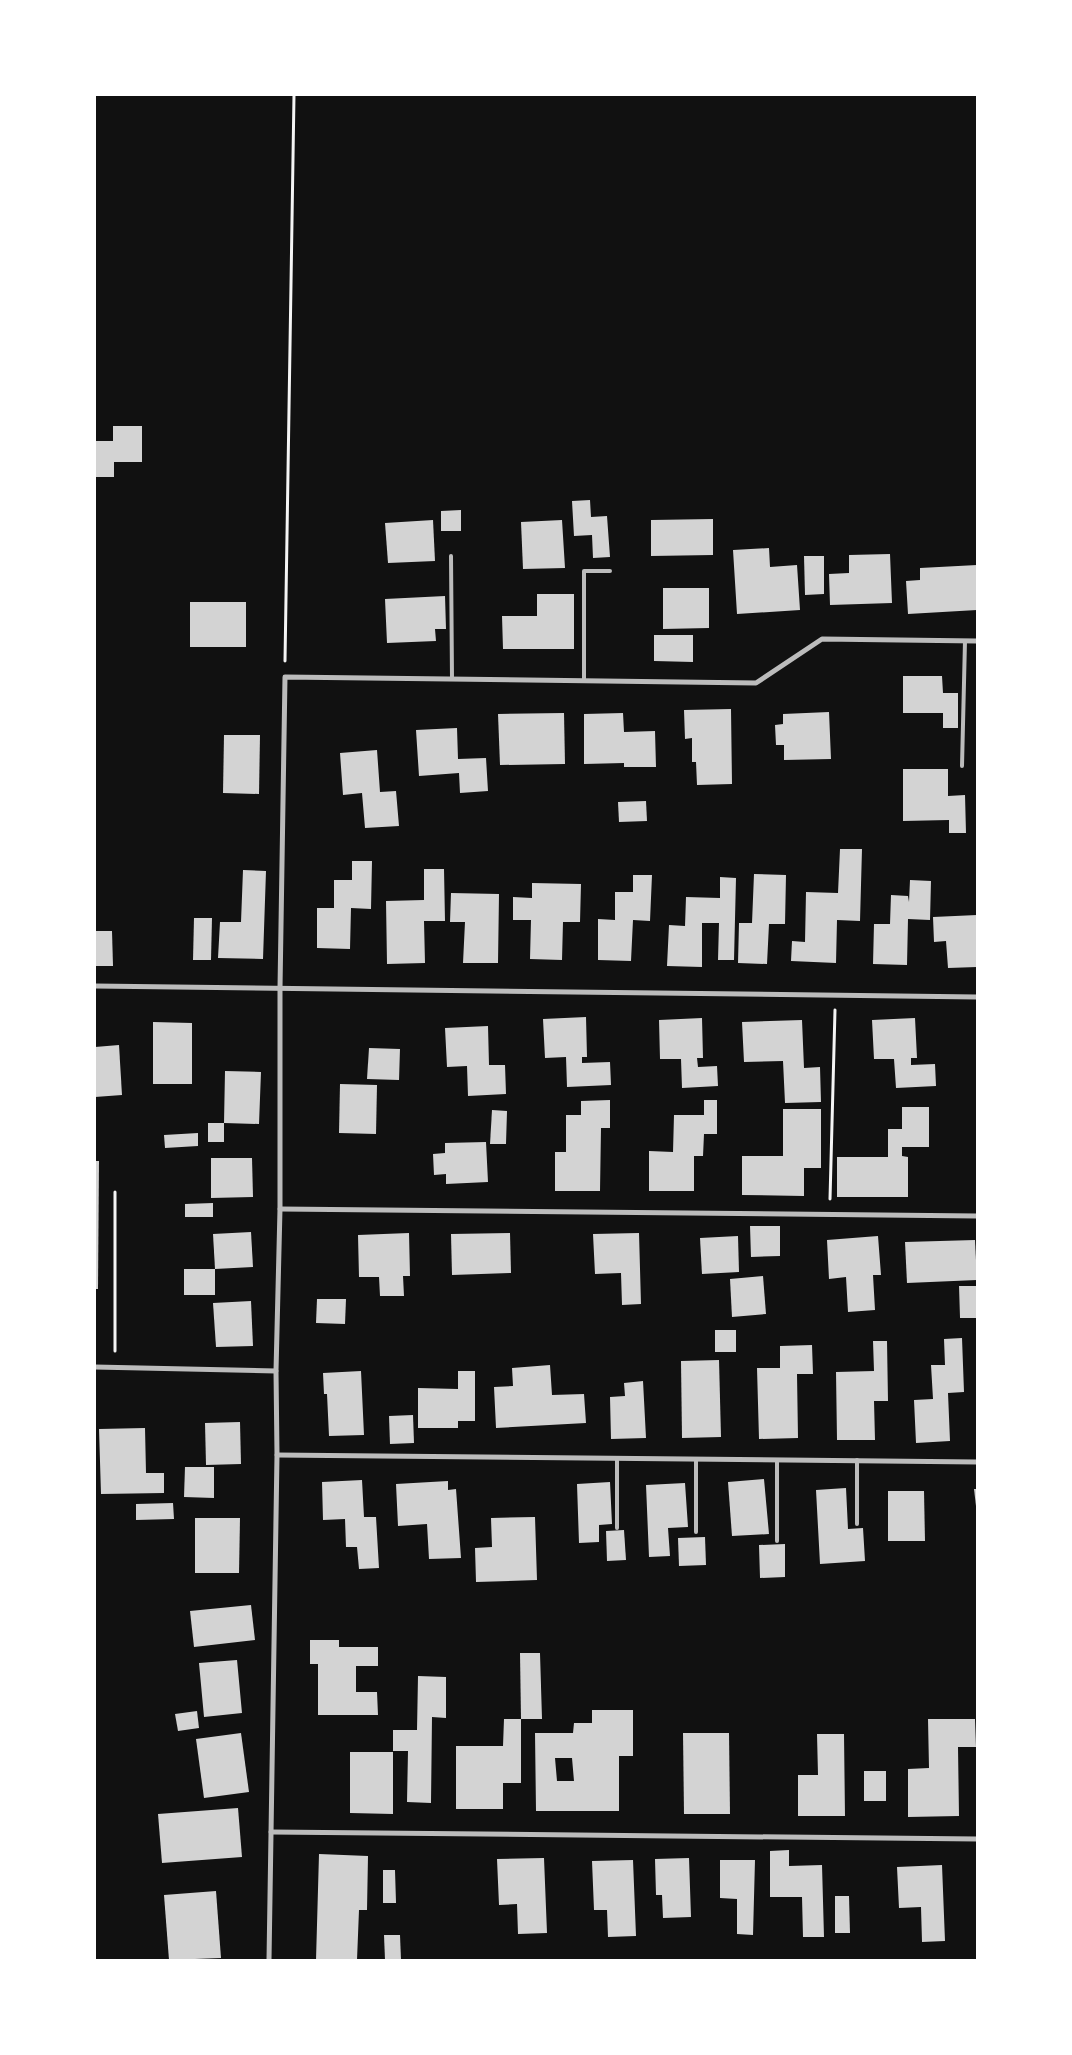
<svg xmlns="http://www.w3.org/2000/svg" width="1072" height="2055" viewBox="0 0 1072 2055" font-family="Raleway,sans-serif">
<rect width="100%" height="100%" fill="#111"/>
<g fill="#d3d3d3" fill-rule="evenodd">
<path d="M 113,426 L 142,426 L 142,462 L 114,462 L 114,477 L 95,477 L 95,441 L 113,441 Z"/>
<path d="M 590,500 L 591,517 L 607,516 L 610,557 L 593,558 L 592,535 L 574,536 L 572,501 Z"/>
<path d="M 461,510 L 461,531 L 441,531 L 441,511 Z"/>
<path d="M 713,519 L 713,555 L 651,556 L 651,520 Z"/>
<path d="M 433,520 L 435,561 L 388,563 L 385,523 Z"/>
<path d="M 562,520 L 565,568 L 523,569 L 521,522 Z"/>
<path d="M 769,548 L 770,567 L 797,565 L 800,610 L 737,614 L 733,550 Z"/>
<path d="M 890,554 L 892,603 L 830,605 L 829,574 L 849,573 L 849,555 Z"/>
<path d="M 804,556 L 824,556 L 824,594 L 805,595 Z"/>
<path d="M 977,565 L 977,610 L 908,614 L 906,581 L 920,580 L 920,568 Z"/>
<path d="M 663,588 L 709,588 L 709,628 L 663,629 Z"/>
<path d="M 537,594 L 574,594 L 574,649 L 503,649 L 502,616 L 537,616 Z"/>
<path d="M 445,596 L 446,629 L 435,629 L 436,641 L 387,643 L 385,599 Z"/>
<rect x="190" y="602" width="56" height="45"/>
<path d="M 654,635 L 693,635 L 693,662 L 654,661 Z"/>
<path d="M 903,676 L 942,676 L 943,693 L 958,693 L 958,728 L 943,728 L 943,713 L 903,713 Z"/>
<path d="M 731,709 L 732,784 L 697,785 L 696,762 L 692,762 L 692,738 L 685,739 L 684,710 Z"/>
<path d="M 829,712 L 831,759 L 784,760 L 784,745 L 776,745 L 775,725 L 783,724 L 783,714 Z"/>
<path d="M 564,713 L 565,764 L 500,765 L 498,714 Z"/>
<path d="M 623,713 L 624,732 L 655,731 L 656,767 L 624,767 L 624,763 L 584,764 L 584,714 Z"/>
<path d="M 457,728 L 458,759 L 486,758 L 488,791 L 460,793 L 459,773 L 419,776 L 416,730 Z"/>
<path d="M 224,735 L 260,735 L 259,794 L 223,793 Z"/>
<path d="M 377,750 L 380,792 L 396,791 L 399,826 L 365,828 L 362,793 L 343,795 L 340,753 Z"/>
<path d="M 903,769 L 948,769 L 948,796 L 965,795 L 966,833 L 949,833 L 949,820 L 903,821 Z"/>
<path d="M 646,801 L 647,821 L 619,822 L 618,802 Z"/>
<path d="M 840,849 L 862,849 L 860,921 L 837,920 L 836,963 L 791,961 L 792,941 L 805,942 L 806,892 L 838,893 Z"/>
<path d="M 352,861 L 372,861 L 371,909 L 351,908 L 350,949 L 317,948 L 317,908 L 334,908 L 334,880 L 352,880 Z"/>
<path d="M 424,869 L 444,869 L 445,921 L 424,921 L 425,963 L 387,964 L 386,901 L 424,900 Z"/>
<path d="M 243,870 L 266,871 L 263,959 L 218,958 L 220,922 L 241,922 Z"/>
<path d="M 754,874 L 786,875 L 785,924 L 769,924 L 767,964 L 738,963 L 739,923 L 752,923 Z"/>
<path d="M 633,875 L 652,875 L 650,921 L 633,920 L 631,961 L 598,960 L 598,919 L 615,920 L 615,892 L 633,892 Z"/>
<path d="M 720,877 L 736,878 L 734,960 L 718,960 L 719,923 L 702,923 L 702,967 L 667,966 L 669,925 L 685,926 L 686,897 L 720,898 Z"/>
<path d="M 910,880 L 931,881 L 930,920 L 908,919 L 907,965 L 873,964 L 874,924 L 890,924 L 891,895 L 908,896 L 909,902 Z"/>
<path d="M 532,883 L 581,884 L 580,922 L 563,922 L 562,960 L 530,959 L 531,920 L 513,920 L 513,897 L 532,898 Z"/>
<path d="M 451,893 L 499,894 L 498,963 L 463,963 L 465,922 L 450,922 Z"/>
<path d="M 977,915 L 977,967 L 948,968 L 946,941 L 934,942 L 933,917 Z"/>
<path d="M 194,918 L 212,918 L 211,960 L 193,960 Z"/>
<path d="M 95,931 L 112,931 L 113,966 L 95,966 Z"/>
<path d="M 586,1017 L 587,1057 L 582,1057 L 582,1063 L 610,1062 L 611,1085 L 567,1087 L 566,1057 L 545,1058 L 543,1019 Z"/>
<path d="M 702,1018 L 703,1058 L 697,1058 L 698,1067 L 717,1066 L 718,1086 L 682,1088 L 681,1059 L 660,1059 L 659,1020 Z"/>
<path d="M 915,1018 L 917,1058 L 911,1058 L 911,1065 L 935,1064 L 936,1086 L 896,1088 L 894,1059 L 874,1059 L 872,1020 Z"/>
<path d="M 802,1020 L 804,1068 L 820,1067 L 821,1102 L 785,1103 L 783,1061 L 744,1062 L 742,1022 Z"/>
<path d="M 153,1022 L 192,1023 L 192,1084 L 153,1084 Z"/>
<path d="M 488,1026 L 489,1065 L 505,1065 L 506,1094 L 468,1096 L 467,1066 L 447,1067 L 445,1028 Z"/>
<path d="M 119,1045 L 122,1095 L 95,1097 L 95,1047 Z"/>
<path d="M 369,1048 L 400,1049 L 399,1080 L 367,1079 Z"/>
<path d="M 225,1071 L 261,1072 L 259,1124 L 224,1123 L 224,1142 L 208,1142 L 208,1123 L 224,1123 Z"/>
<path d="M 340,1084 L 377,1085 L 376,1134 L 339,1133 Z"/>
<path d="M 610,1100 L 610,1128 L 601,1128 L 600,1191 L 555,1191 L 555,1152 L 566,1152 L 566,1115 L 581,1115 L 581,1101 Z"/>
<path d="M 704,1100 L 717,1100 L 717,1134 L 704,1134 L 703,1156 L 694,1156 L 694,1191 L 649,1191 L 649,1151 L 673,1152 L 674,1115 L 704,1115 Z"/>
<path d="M 902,1107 L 929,1107 L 929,1147 L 902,1147 L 902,1156 L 908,1157 L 908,1197 L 837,1197 L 837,1157 L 888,1157 L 888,1129 L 902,1129 Z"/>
<path d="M 783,1109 L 821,1109 L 821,1168 L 804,1168 L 804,1196 L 742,1195 L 742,1156 L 783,1156 Z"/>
<path d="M 492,1110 L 507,1111 L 506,1144 L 490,1144 Z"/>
<path d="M 198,1133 L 198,1146 L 165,1148 L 164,1135 Z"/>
<path d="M 486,1142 L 488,1182 L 446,1184 L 446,1174 L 434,1175 L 433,1154 L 445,1153 L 445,1143 Z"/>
<path d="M 211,1158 L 252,1158 L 253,1197 L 211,1198 Z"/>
<path d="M 95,1161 L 99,1161 L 98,1289 L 95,1289 Z"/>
<path d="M 213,1203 L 213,1217 L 185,1217 L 185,1204 Z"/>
<path d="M 750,1226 L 780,1226 L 780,1256 L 751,1257 Z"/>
<path d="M 251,1232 L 253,1267 L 215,1269 L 213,1234 Z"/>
<path d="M 409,1233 L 410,1276 L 403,1276 L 404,1296 L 380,1296 L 379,1277 L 359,1277 L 358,1235 Z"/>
<path d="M 510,1233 L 511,1273 L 452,1275 L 451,1234 Z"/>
<path d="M 639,1233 L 641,1304 L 622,1305 L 621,1273 L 595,1274 L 593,1234 Z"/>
<path d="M 738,1236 L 739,1272 L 702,1274 L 700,1238 Z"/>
<path d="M 878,1236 L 881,1275 L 873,1275 L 875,1310 L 848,1312 L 846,1277 L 829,1279 L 827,1240 Z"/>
<path d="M 975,1240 L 977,1280 L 907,1283 L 905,1242 Z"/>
<rect x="184" y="1269" width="31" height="26"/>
<path d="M 763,1276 L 766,1314 L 732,1317 L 730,1279 Z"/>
<path d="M 959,1286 L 977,1286 L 977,1318 L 960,1318 Z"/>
<path d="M 317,1299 L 346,1299 L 345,1324 L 316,1323 Z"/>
<path d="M 251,1301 L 253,1346 L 216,1347 L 213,1303 Z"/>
<rect x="715" y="1330" width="21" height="22"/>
<path d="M 962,1338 L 964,1392 L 948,1393 L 950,1441 L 916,1443 L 914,1400 L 933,1399 L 931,1365 L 945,1365 L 944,1339 Z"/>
<path d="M 873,1341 L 887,1341 L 888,1401 L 874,1401 L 875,1440 L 837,1440 L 836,1372 L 874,1371 Z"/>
<path d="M 812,1345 L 813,1374 L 797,1374 L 798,1438 L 759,1439 L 757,1368 L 780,1368 L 780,1346 Z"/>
<path d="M 719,1360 L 721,1437 L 682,1438 L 681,1361 Z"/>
<path d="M 550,1365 L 552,1395 L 584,1394 L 586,1423 L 496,1428 L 494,1387 L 513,1386 L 512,1368 Z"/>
<path d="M 361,1371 L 364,1435 L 329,1436 L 327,1394 L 324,1394 L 323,1373 Z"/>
<path d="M 458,1371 L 475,1371 L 475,1421 L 458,1421 L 458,1428 L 418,1428 L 418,1388 L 458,1389 Z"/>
<path d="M 643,1381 L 646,1438 L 611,1439 L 610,1397 L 625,1396 L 624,1383 Z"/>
<path d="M 413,1415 L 414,1443 L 390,1444 L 389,1416 Z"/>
<path d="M 240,1422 L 241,1464 L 206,1465 L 205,1423 Z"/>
<path d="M 145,1428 L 146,1473 L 164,1473 L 164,1493 L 101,1494 L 99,1429 Z"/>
<path d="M 185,1467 L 214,1467 L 214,1498 L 184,1497 Z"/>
<path d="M 764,1479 L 769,1534 L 732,1536 L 728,1482 Z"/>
<path d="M 362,1480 L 364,1517 L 376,1517 L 379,1568 L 359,1569 L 357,1547 L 346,1547 L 345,1519 L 323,1520 L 322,1482 Z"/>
<path d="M 448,1481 L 448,1490 L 456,1489 L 461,1558 L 429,1559 L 427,1524 L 398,1526 L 396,1484 Z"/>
<path d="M 610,1482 L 612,1524 L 599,1525 L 599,1542 L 579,1543 L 577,1484 Z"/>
<path d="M 685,1483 L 688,1527 L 668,1528 L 670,1556 L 649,1557 L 646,1485 Z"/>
<path d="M 846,1488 L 848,1529 L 863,1528 L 865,1561 L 820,1564 L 816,1490 Z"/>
<path d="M 974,1489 L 977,1489 L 977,1506 L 976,1506 Z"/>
<path d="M 888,1491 L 924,1491 L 925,1541 L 888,1541 Z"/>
<path d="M 173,1503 L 174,1519 L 136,1520 L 136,1504 Z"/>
<path d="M 535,1517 L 537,1580 L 476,1582 L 475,1548 L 492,1547 L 491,1518 Z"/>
<path d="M 195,1518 L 240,1518 L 239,1573 L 195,1573 Z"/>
<path d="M 624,1530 L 626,1560 L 607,1561 L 606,1531 Z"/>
<path d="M 705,1537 L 706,1565 L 679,1566 L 678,1538 Z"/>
<path d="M 785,1544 L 785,1577 L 760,1578 L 759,1545 Z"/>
<path d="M 251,1605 L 255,1640 L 194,1647 L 190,1611 Z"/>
<path d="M 310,1640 L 339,1640 L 339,1647 L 378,1647 L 378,1666 L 356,1666 L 356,1692 L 377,1692 L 378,1715 L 318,1715 L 318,1664 L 310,1664 Z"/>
<path d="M 520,1653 L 540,1653 L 542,1719 L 521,1719 Z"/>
<path d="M 237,1660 L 242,1713 L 204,1717 L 199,1663 Z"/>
<path d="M 418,1676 L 446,1677 L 446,1718 L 432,1717 L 431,1803 L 407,1802 L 408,1751 L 393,1751 L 393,1730 L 417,1730 Z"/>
<path d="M 592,1710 L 633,1710 L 633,1756 L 619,1756 L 619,1811 L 536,1811 L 535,1733 L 573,1733 L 574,1723 L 592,1723 ZM 555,1758 L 572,1758 L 574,1781 L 557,1781 Z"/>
<path d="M 197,1711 L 199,1728 L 178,1731 L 175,1714 Z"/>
<path d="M 504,1719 L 521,1719 L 521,1783 L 503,1783 L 503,1809 L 456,1809 L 456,1746 L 503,1746 Z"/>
<path d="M 928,1719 L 975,1719 L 976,1747 L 958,1747 L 959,1816 L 908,1817 L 908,1769 L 929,1768 Z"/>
<path d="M 241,1733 L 249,1792 L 204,1798 L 196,1739 Z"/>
<path d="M 683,1733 L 729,1733 L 730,1814 L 684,1814 Z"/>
<path d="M 817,1734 L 844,1734 L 845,1816 L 798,1816 L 798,1775 L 818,1775 Z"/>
<path d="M 350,1752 L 393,1752 L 393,1814 L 350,1813 Z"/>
<rect x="864" y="1771" width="22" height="30"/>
<path d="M 238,1808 L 242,1857 L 162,1863 L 158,1814 Z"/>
<path d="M 789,1850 L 789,1866 L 822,1865 L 824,1937 L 803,1937 L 802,1897 L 770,1897 L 770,1851 Z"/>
<path d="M 319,1854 L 368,1856 L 367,1910 L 359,1910 L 357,1960 L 316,1960 Z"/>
<path d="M 544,1858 L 547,1933 L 518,1934 L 517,1904 L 499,1905 L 497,1859 Z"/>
<path d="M 689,1858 L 691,1917 L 663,1918 L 662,1895 L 656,1895 L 655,1859 Z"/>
<path d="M 633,1860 L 636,1936 L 608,1937 L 607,1910 L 594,1910 L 592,1861 Z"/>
<path d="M 720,1860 L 755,1860 L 753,1935 L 737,1934 L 737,1899 L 720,1898 Z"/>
<path d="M 942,1865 L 945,1941 L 922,1942 L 921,1907 L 899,1908 L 897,1867 Z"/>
<path d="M 383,1870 L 395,1870 L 396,1903 L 383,1903 Z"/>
<path d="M 216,1891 L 221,1958 L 169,1960 L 164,1895 Z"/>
<path d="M 835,1896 L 849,1896 L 850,1933 L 835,1933 Z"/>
<path d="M 384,1935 L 400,1935 L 401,1960 L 385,1960 Z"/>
</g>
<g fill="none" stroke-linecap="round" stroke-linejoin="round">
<g stroke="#f5f5f5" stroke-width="3">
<path d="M 285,661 L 294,95"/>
<path d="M 115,1192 L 115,1351"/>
<path d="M 830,1199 L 835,1010"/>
</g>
<g stroke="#bcbcbc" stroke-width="4">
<path d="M 451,556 L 452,679"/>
<path d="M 584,680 L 584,571 L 610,571"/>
<path d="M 962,766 L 965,641"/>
<path d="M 696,1459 L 696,1532"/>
<path d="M 857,1524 L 857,1460"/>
<path d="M 617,1528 L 617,1458"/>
<path d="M 777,1541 L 777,1460"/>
</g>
<g stroke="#bcbcbc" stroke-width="5">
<path d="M 95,986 L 977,997"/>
<path d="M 280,1209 L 977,1216"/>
<path d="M 95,1367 L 276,1371"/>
<path d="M 277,1455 L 977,1462"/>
<path d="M 271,1832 L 977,1839"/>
<path d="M 269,1960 L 277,1455 L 276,1371 L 280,1209 L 280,988 L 285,677 L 756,683 L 822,639 L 977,641"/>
</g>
</g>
<rect width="1072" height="2055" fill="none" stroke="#ffffff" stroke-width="192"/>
</svg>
